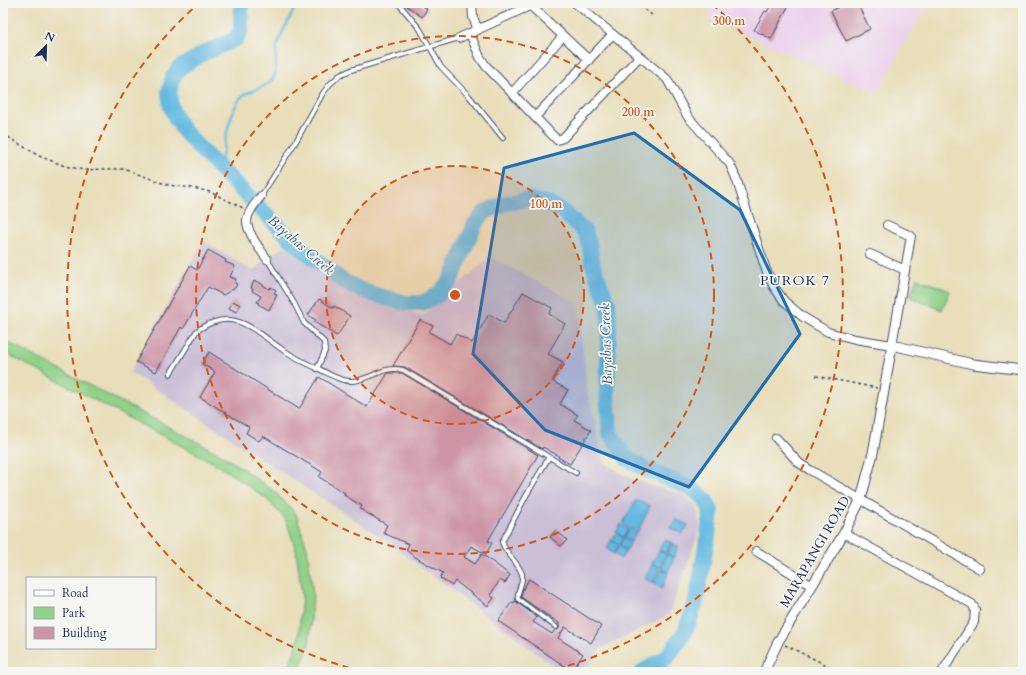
<svg xmlns="http://www.w3.org/2000/svg" width="1026" height="675" viewBox="0 0 1026 675" font-family="Cardo,serif">
<rect width="100%" height="100%" fill="#f6f6f2"/>
<filter id="ink" filterUnits="userSpaceOnUse"><feTurbulence type="fractalNoise" baseFrequency=".025" numOctaves="2"/><feDisplacementMap in="SourceGraphic" scale="8" xChannelSelector="R" yChannelSelector="G"/><feConvolveMatrix kernelMatrix="1 2 1 2 8 2 1 2 1" color-interpolation-filters="sRGB"/></filter>
<filter id="wash" filterUnits="userSpaceOnUse"><feTurbulence type="fractalNoise" baseFrequency=".012" numOctaves="4" result="noise"/><feDisplacementMap in="SourceGraphic" scale="16" xChannelSelector="R" yChannelSelector="G"/><feGaussianBlur stdDeviation="0.9" result="paint"/><feColorMatrix in="noise" values="0 0 0 0 0 0 0 0 0 0 0 0 0 0 0 0 0 1.4 0 .05"/><feComposite in="paint" operator="in"/></filter>
<g filter="url(#wash)">
<rect width="100%" height="100%" fill="#e8deba"/>
<path fill="#ebd1ec" d="M 713,3 L 927,3 L 877,93 L 707,17 Z"/>
<path fill="#cbbfd6" d="M 204,241 L 252,271 L 284,246 L 352,295 L 423,315 L 490,257 L 578,303 L 587,390 L 604,463 L 632,479 L 684,495 L 696,506 L 700,528 L 669,615 L 600,649 L 585,672 L 562,672 L 385,540 L 130,372 Z"/>
<g fill="#91d188" stroke="#568073">
<path d="M 917,278 L 950,291 L 942,310 L 910,297 Z"/>
<path d="M 3,340 L 224,456 L 274,491 L 296,514 L 307,548 L 313,595 L 309,644 L 299,672 L 287,672 L 298,642 L 302,595 L 296,550 L 286,520 L 267,499 L 218,465 L 3,352 Z"/>
</g>
<g fill="#64bae1" stroke="#4074a0">
<path d="M 636,500 L 650,506 L 637,533 L 623,523 Z"/>
<path d="M 675,519 L 688,525 L 683,534 L 670,528 Z"/>
<path d="M 621,524 L 628,529 L 623,537 L 616,532 Z"/>
<path d="M 629,529 L 635,534 L 631,542 L 624,537 Z"/>
<path d="M 616,533 L 623,538 L 619,545 L 612,540 Z"/>
<path d="M 623,538 L 630,543 L 627,550 L 620,545 Z"/>
<path d="M 611,540 L 618,546 L 614,554 L 607,549 Z"/>
<path d="M 664,540 L 671,542 L 666,553 L 659,550 Z"/>
<path d="M 672,543 L 678,546 L 674,557 L 667,554 Z"/>
<path d="M 619,546 L 626,551 L 621,559 L 614,554 Z"/>
<path d="M 659,551 L 666,554 L 660,567 L 652,563 Z"/>
<path d="M 667,554 L 674,558 L 668,572 L 661,568 Z"/>
<path d="M 652,564 L 659,568 L 653,583 L 645,579 Z"/>
<path d="M 661,569 L 668,572 L 662,589 L 654,584 Z"/>
</g>
<g fill="none" stroke-linecap="round" stroke-linejoin="round">
<path stroke="#64bae1" stroke-width="2.5" d="M 220,168 C 223,151 230,103 245,94 C 253,90 266,87 272,80 C 279,70 274,58 277,47 C 281,30 291,19 297,3"/>
<path stroke="#64bae1" stroke-width="16" d="M 241,3 L 241,30 L 236,39 L 204,53 L 179,68 L 173,77 L 169,92 L 171,107 L 176,119 L 184,131 L 201,150 L 296,244 L 343,281 L 359,289 L 379,296 L 406,303 L 422,303 L 438,295 L 451,280 L 475,224 L 485,212 L 503,204 L 528,199 L 546,203 L 561,210 L 585,232 L 589,243 L 593,266 L 608,304 L 609,331 L 607,390 L 610,433 L 626,458 L 645,469 L 691,488 L 705,499 L 711,511 L 708,535 L 696,601 L 685,632 L 667,657 L 642,672"/>
</g>
<g id="blocks">
<g fill="#cc94a5">
<path d="M 403,3 L 418,3 L 427,9 L 422,17 Z"/>
<path d="M 772,3 L 790,3 L 771,39 L 754,30 L 765,11 L 767,12 Z"/>
<path d="M 846,3 L 857,3 L 870,29 L 846,41 L 831,11 Z"/>
<path d="M 208,250 L 226,260 L 225,262 L 235,266 L 230,277 L 236,279 L 235,283 L 237,284 L 235,288 L 223,295 L 208,287 L 183,329 L 181,327 L 156,372 L 136,362 L 190,266 L 197,270 Z"/>
<path d="M 254,281 L 256,282 L 257,281 L 269,289 L 271,287 L 276,290 L 274,293 L 277,295 L 269,310 L 258,304 L 259,303 L 257,302 L 261,296 L 252,291 L 253,289 L 251,288 Z"/>
<path d="M 523,292 L 552,308 L 549,314 L 565,324 L 548,354 L 563,362 L 552,381 L 568,390 L 560,404 L 578,415 L 574,420 L 591,430 L 570,464 L 558,457 L 559,456 L 543,447 L 542,449 L 405,367 L 393,366 L 420,320 L 433,326 L 429,332 L 450,344 L 456,334 L 472,343 L 489,314 L 504,323 Z"/>
<path d="M 319,299 L 333,308 L 334,306 L 350,316 L 337,336 L 314,322 L 316,320 L 308,315 Z"/>
<path d="M 233,301 L 240,305 L 236,312 L 229,308 Z"/>
<path d="M 209,352 L 299,409 L 319,377 L 367,407 L 388,373 L 402,373 L 538,455 L 488,541 L 492,543 L 486,554 L 471,546 L 464,557 L 475,564 L 482,554 L 510,575 L 505,583 L 500,580 L 490,595 L 494,598 L 488,606 L 455,581 L 452,586 L 440,578 L 443,573 L 415,557 L 406,550 L 409,544 L 383,533 L 387,525 L 360,509 L 362,506 L 344,495 L 345,493 L 319,477 L 322,472 L 263,436 L 259,441 L 246,433 L 249,427 L 200,397 L 215,372 L 202,364 Z"/>
<path d="M 556,530 L 567,540 L 561,546 L 550,537 Z"/>
<path d="M 529,579 L 601,626 L 591,643 L 565,627 L 558,638 L 583,654 L 572,671 L 498,621 L 512,602 L 514,603 L 515,601 L 537,617 L 533,622 L 552,634 L 555,630 L 559,629 L 559,623 L 541,611 L 521,597 L 523,589 Z"/>
</g>
</g>
</g>
<g filter="url(#ink)">
<use href="#blocks" fill-opacity="0" stroke="#3a496c" stroke-width="1"/>
<g fill="none" stroke-linecap="round" stroke-linejoin="round">
<defs>
<g id="service">
<path d="M 398,3 L 420,29 L 441,67 L 469,96 L 503,138"/>
<path d="M 261,196 L 295,143 L 323,93 L 330,84 L 340,75 L 351,70 L 459,38"/>
<path d="M 267,259 L 294,303 L 304,323 L 324,342 L 325,351 L 317,369"/>
<path d="M 170,374 L 196,332 C 205,324 219,319 230,320 C 248,321 269,341 283,350 C 295,357 306,364 319,369 C 329,374 342,382 353,381 C 372,379 384,365 403,370 L 576,473"/>
<path d="M 549,457 L 526,496 L 502,542 C 506,554 518,562 522,574 C 524,583 516,591 518,599 L 556,627"/>
</g>
<g id="minor">
<path d="M 472,3 L 473,17 L 478,30"/>
<path d="M 575,3 L 667,79 L 688,117 L 730,164 L 736,178 L 766,270 L 774,287 L 784,301 L 803,317 L 828,332 L 855,339 L 892,345 L 911,236 L 887,225"/>
<path d="M 531,6 L 589,60"/>
<path d="M 470,34 L 480,57 L 486,66 L 557,140 L 563,138 L 639,57"/>
<path d="M 459,38 L 536,3"/>
<path d="M 512,93 L 563,36"/>
<path d="M 535,117 L 612,35"/>
<path d="M 261,196 C 256,203 248,211 247,220 C 246,230 261,251 267,259"/>
<path d="M 870,254 L 905,270"/>
<path d="M 776,438 L 799,463 L 810,470 L 980,569"/>
<path d="M 844,533 L 972,604 L 975,609 L 974,622 L 942,672"/>
<path d="M 756,551 L 812,586"/>
</g>
<path id="tertiary" d="M 764,672 L 778,642 L 844,533 L 861,499 L 873,453 L 892,345 L 973,364 L 1023,370"/>
</defs>
<use href="#service" stroke="#3a496c" stroke-width="6"/>
<use href="#minor" stroke="#3a496c" stroke-width="10"/>
<use href="#tertiary" stroke="#3a496c" stroke-width="11"/>
<g stroke="#3a496c" stroke-width="1.5" stroke-dasharray="3 3" stroke-linecap="butt">
<path d="M 635,3 L 652,15"/>
<path d="M 3,134 L 39,156 L 65,166 L 84,170 L 104,169 L 124,169 L 168,185 L 193,188 L 210,192 L 243,208"/>
<path d="M 816,376 L 877,388"/>
<path d="M 785,645 L 841,672"/>
</g>
<use href="#service" stroke="#fff" stroke-width="4"/>
<use href="#minor" stroke="#fff" stroke-width="8"/>
<use href="#tertiary" stroke="#fff" stroke-width="9"/>
</g>
</g>
<path fill="#1f6fb2" fill-opacity="0.2" stroke="#1f6fb2" stroke-width="3" stroke-linejoin="round" d="M 634,133 L 740,210 L 800,334 L 689,487 L 545,430 L 473,354 L 504,168 Z"/>
<circle cx="455" cy="295" r="129" fill="#d45514" fill-opacity=".12"/>
<g fill="none" stroke="#d45514" stroke-width="2" stroke-dasharray="7 5">
<circle cx="455" cy="295" r="129"/>
<circle cx="455" cy="295" r="259"/>
<path d="M361 671A388 388 0 0 1 198 4M712 4A388 388 0 0 1 549 671"/>
</g>
<g text-anchor="middle" dominant-baseline="central" stroke-width="3.5" stroke-linejoin="round" paint-order="stroke">
<g font-size="13" fill="#1b2f5e" stroke="#f6f6f2">
<text transform="translate(815 552) rotate(-60)">MARAPANGI ROAD</text>
</g>
<g font-size="14" font-style="italic" fill="#315985" stroke="#f6f6f2">
<text transform="translate(301 245) rotate(41)">Bayabas Creek</text>
<text transform="translate(606 344) rotate(-92)">Bayabas Creek</text>
</g>
<g font-size="14" letter-spacing="1" fill="#1b2f5e" stroke="#f6f6f2">
<text x="795" y="280">PUROK 7</text>
</g>
</g>
<circle cx="455" cy="295" r="6" fill="#d45514" stroke="#f6f6f2" stroke-width="2"/>
<g font-size="12" text-anchor="middle" font-weight="bold" fill="#d45514" stroke="#f6f6f2" stroke-width="3.5" stroke-linejoin="round" paint-order="stroke">
<text x="729" y="25">300 m</text>
<text x="638" y="116">200 m</text>
<text x="546" y="208">100 m</text>
</g>
<rect width="1026" height="675" fill="none" stroke="#f6f6f2" stroke-width="16"/>
<rect x="26" y="577" width="130" height="72" fill="#f6f6f2" stroke="#9ea6b7"/>
<rect x="34" y="590" width="20" height="6" fill="#ffffff" stroke="#9ea6b7"/>
<text x="62" y="597" font-size="12" fill="#1b2f5e">Road</text>
<rect x="34" y="607" width="20" height="12" fill="#91d188" stroke="#9ea6b7"/>
<text x="62" y="617" font-size="12" fill="#1b2f5e">Park</text>
<rect x="34" y="627" width="20" height="12" fill="#cc94a5" stroke="#9ea6b7"/>
<text x="62" y="637" font-size="12" fill="#1b2f5e">Building</text>
<g transform="translate(46 46) rotate(23)" stroke="#f6f6f2" stroke-width="3" paint-order="stroke">
<path d="M0-3L7 15L0 10L-7 15Z" fill="#1b2f5e"/>
<text y="-6" font-size="11" font-weight="bold" text-anchor="middle" fill="#1b2f5e">N</text>
</g>
</svg>
